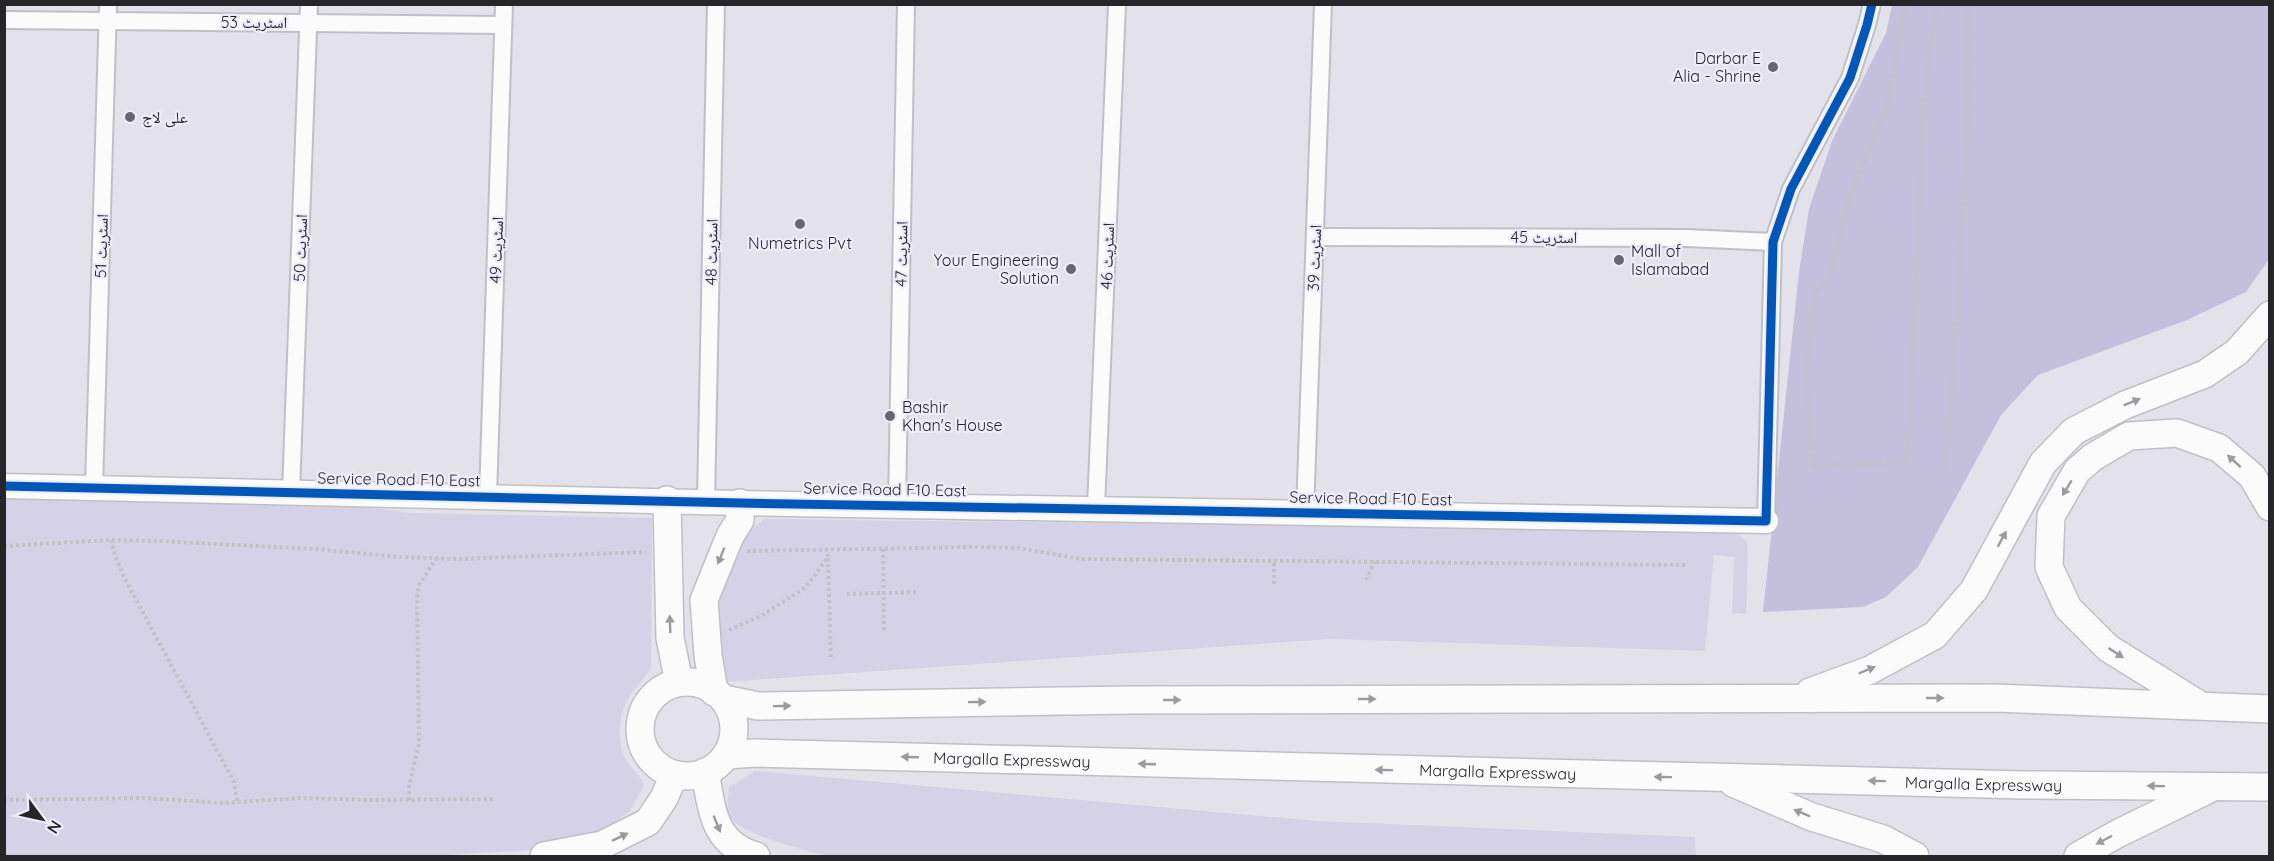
<svg xmlns="http://www.w3.org/2000/svg" width="2274" height="861" viewBox="0 0 2274 861" font-family="Quicksand,'Noto Naskh Arabic',sans-serif">
<rect width="100%" height="100%" fill="#e3e2ea"/>
<g fill="#d5d2e8">
<path d="M 5,499 L 354,505 L 410,513 L 652,518 L 651,667 C 645,678 638,685 631,694 C 619,712 616,738 625,758 C 630,768 640,774 644,785 L 630,811 L 596,835 L 531,850 L 434,856 L 5,856 Z"/>
<path d="M 764,519 L 1721,530 L 1736,532 L 1747,542 L 1748,553 L 1746,614 L 1732,613 L 1734,557 L 1714,555 L 1705,651 L 1330,639 L 724,682 L 713,606 L 728,561 L 753,528 Z"/>
<path d="M 755,771 L 1318,821 L 1695,837 L 1696,856 L 826,856 C 806,850 744,835 733,820 C 726,810 728,799 729,787 Z"/>
</g>
<path fill="#c3bfdc" d="M 1892,5 L 2269,5 L 2269,259 L 2246,292 L 2187,320 L 2038,375 L 2001,415 L 1918,567 L 1886,597 L 1863,607 L 1763,612 L 1799,272 L 1809,209 L 1832,141 L 1886,33 Z"/>
<g fill="none" stroke-linecap="round" stroke-linejoin="round">
<defs>
<g id="street">
<path d="M 4,20 L 503,25"/>
<path d="M 1315,237 L 1687,238 L 1773,242"/>
<path d="M 94,488 L 108,4"/>
<path d="M 291,492 L 309,4"/>
<path d="M 488,496 L 504,4"/>
<path d="M 706,500 L 716,4"/>
<path d="M 897,504 L 906,4"/>
<path d="M 1096,508 L 1117,4"/>
<path d="M 1305,512 L 1323,4"/>
<path d="M 1766,521 L 1773,242 L 1791,189 L 1850,78 L 1867,25 L 1872,4"/>
</g>
<path id="secondary" d="M 4,486 L 740,503 L 1766,521"/>
<g id="primary">
<path d="M 667,500 L 670,638 L 679,682"/>
<circle cx="687" cy="729" r="47"/>
<path d="M 714,692 L 708,655 L 704,600 L 730,536 L 740,520 L 740,503"/>
<path d="M 1810,692 L 1870,670 L 1935,635 L 1974,590 L 2043,463 L 2074,431 L 2125,405 L 2205,374 L 2237,352 L 2270,315"/>
<path d="M 724,699 L 758,706 L 1131,700 L 1994,698 L 2270,709"/>
<path d="M 2198,704 L 2108,648 L 2068,608 L 2049,567 L 2051,516 L 2077,471 L 2093,457 L 2129,436 L 2177,433 L 2219,448 L 2252,476 L 2270,507"/>
<path id="s1" d="M 726,755 L 755,753 L 2024,785 L 2270,787"/>
<path d="M 705,772 C 712,809 713,844 756,856"/>
<path d="M 1733,783 L 1812,817 L 1883,839 L 1915,856"/>
<path d="M 544,856 L 602,845 L 648,822 L 664,798 L 674,775"/>
<path d="M 2078,856 L 2117,834 L 2207,790"/>
</g>
</defs>
<use href="#street" stroke="#c0bfc5" stroke-width="20"/>
<use href="#secondary" stroke="#c0bfc5" stroke-width="27"/>
<use href="#primary" stroke="#c0bfc5" stroke-width="30"/>
<g stroke="#c2c2c5" stroke-width="4" stroke-dasharray="3 3" stroke-linecap="butt">
<path d="M 1905,4 L 1888,104 L 1851,193 L 1830,278 L 1815,292 L 1806,373 L 1813,465 L 1907,463 L 1924,99 L 1936,4"/>
<path d="M 1945,469 L 1956,330 L 1967,140 L 1968,4"/>
<path d="M 111,540 L 116,558 L 125,579 L 234,782 L 237,802"/>
<path d="M 4,546 L 108,540 L 158,541 L 316,549 L 400,557 L 458,559 L 646,552"/>
<path d="M 883,549 L 884,630"/>
<path d="M 747,551 L 975,547 L 1018,548 L 1082,559 L 1687,565"/>
<path d="M 828,558 L 831,660"/>
<path d="M 1366,580 L 1375,561"/>
<path d="M 1274,584 L 1274,560"/>
<path d="M 847,594 L 918,592"/>
<path d="M 729,630 L 761,616 L 806,587 L 828,557 L 827,550"/>
<path d="M 4,800 L 144,798 L 223,803 L 302,798 L 369,800 L 494,799"/>
<path d="M 409,800 L 409,786 L 419,744 L 417,598 L 419,585 L 436,559"/>
</g>
<use href="#street" stroke="#fbfbfc" stroke-width="16"/>
<use href="#secondary" stroke="#fbfbfc" stroke-width="24"/>
<use href="#primary" stroke="#fbfbfc" stroke-width="27"/>
<defs>
<path id="cycleway" d="M 4,486 L 740,503 L 1766,521 L 1773,242 L 1791,189 L 1850,78 L 1867,25 L 1872,4"/>
</defs>
<use href="#cycleway" stroke="#eeecfb" stroke-width="13"/>
<use href="#cycleway" stroke="#0057b8" stroke-width="9"/>
</g>
<defs><path id="oneway-solid" d="M-6-.8H1V-3.2L6.5 0L1 3.2V.8H-6Z" transform="scale(1.5)"/></defs>
<g fill="#9b9b9e">
<use href="#oneway-solid" transform="translate(2132 402) rotate(-22)"/>
<use href="#oneway-solid" transform="translate(2234 461) rotate(-138)"/>
<use href="#oneway-solid" transform="translate(2067 488) rotate(121)"/>
<use href="#oneway-solid" transform="translate(2002 539) rotate(-61)"/>
<use href="#oneway-solid" transform="translate(721 556) rotate(112)"/>
<use href="#oneway-solid" transform="translate(670 624) rotate(-92)"/>
<use href="#oneway-solid" transform="translate(2116 653) rotate(33)"/>
<use href="#oneway-solid" transform="translate(1867 670) rotate(-23)"/>
<use href="#oneway-solid" transform="translate(1935 698)"/>
<use href="#oneway-solid" transform="translate(1367 699)"/>
<use href="#oneway-solid" transform="translate(1172 700)"/>
<use href="#oneway-solid" transform="translate(977 702) rotate(-1)"/>
<use href="#oneway-solid" transform="translate(782 706) rotate(-1)"/>
<use href="#oneway-solid" transform="translate(910 757) rotate(-178)"/>
<use href="#oneway-solid" transform="translate(1147 764) rotate(-178)"/>
<use href="#oneway-solid" transform="translate(1384 770) rotate(-179)"/>
<use href="#oneway-solid" transform="translate(1663 777) rotate(-179)"/>
<use href="#oneway-solid" transform="translate(1877 781) rotate(-179)"/>
<use href="#oneway-solid" transform="translate(2156 786) rotate(-179)"/>
<use href="#oneway-solid" transform="translate(1802 813) rotate(-157)"/>
<use href="#oneway-solid" transform="translate(717 824) rotate(68)"/>
<use href="#oneway-solid" transform="translate(620 837) rotate(-26)"/>
<use href="#oneway-solid" transform="translate(2104 840) rotate(152)"/>
</g>
<g fill="#68676d" stroke="#eeecfb" stroke-width="2">
<circle cx="1773" cy="67" r="6"/>
<circle cx="130" cy="117" r="6"/>
<circle cx="800" cy="224" r="6"/>
<circle cx="1619" cy="260" r="6"/>
<circle cx="1071" cy="269" r="6"/>
<circle cx="890" cy="416" r="6"/>
</g>
<g text-anchor="middle" dominant-baseline="central" stroke-width="4.5" stroke-linejoin="round" paint-order="stroke">
<g font-size="16" fill="#25252a" stroke="#eeecfb">
<text x="254" y="22">اسٹریٹ 53</text>
<text x="1544" y="237">اسٹریٹ 45</text>
<text transform="translate(101 246) rotate(-88)">اسٹریٹ 51</text>
<text transform="translate(300 248) rotate(-88)">اسٹریٹ 50</text>
<text transform="translate(496 250) rotate(-88)">اسٹریٹ 49</text>
<text transform="translate(711 252) rotate(-89)">اسٹریٹ 48</text>
<text transform="translate(901 254) rotate(-89)">اسٹریٹ 47</text>
<text transform="translate(1107 256) rotate(-88)">اسٹریٹ 46</text>
<text transform="translate(1314 258) rotate(-88)">اسٹریٹ 39</text>
<text transform="translate(399 479) rotate(1)">Service Road F10 East</text>
<text transform="translate(885 489) rotate(1)">Service Road F10 East</text>
<text transform="translate(1371 498) rotate(1)">Service Road F10 East</text>
<text stroke="none"><textPath href="#s1" startOffset="286">Margalla Expressway</textPath></text>
<text stroke="none"><textPath href="#s1" startOffset="772">Margalla Expressway</textPath></text>
<text stroke="none"><textPath href="#s1" startOffset="1258">Margalla Expressway</textPath></text>
</g>
<g font-size="16" fill="#25252a" stroke="#eeecfb" text-anchor="start">
<text x="1761" y="58" text-anchor="end">Darbar E<tspan x="1761" dy="18">Alia - Shrine</tspan></text>
<text x="142" y="117">علی لاج</text>
<text x="800" y="243" text-anchor="middle">Numetrics Pvt</text>
<text x="1631" y="251">Mall of<tspan x="1631" dy="18">Islamabad</tspan></text>
<text x="1059" y="260" text-anchor="end">Your Engineering<tspan x="1059" dy="18">Solution</tspan></text>
<text x="902" y="407">Bashir<tspan x="902" dy="18">Khan's House</tspan></text>
</g>
</g>
<rect width="2274" height="861" fill="none" stroke="#25252a" stroke-width="12"/>
<g transform="translate(42 819) rotate(123)" stroke="#eeecfb" stroke-width="4.5" paint-order="stroke">
<path d="M0-4.5L10 22L0 15L-10 22Z" fill="#25252a"/>
<text y="-9" font-size="16" font-weight="bold" text-anchor="middle" fill="#25252a">N</text>
</g>
</svg>
